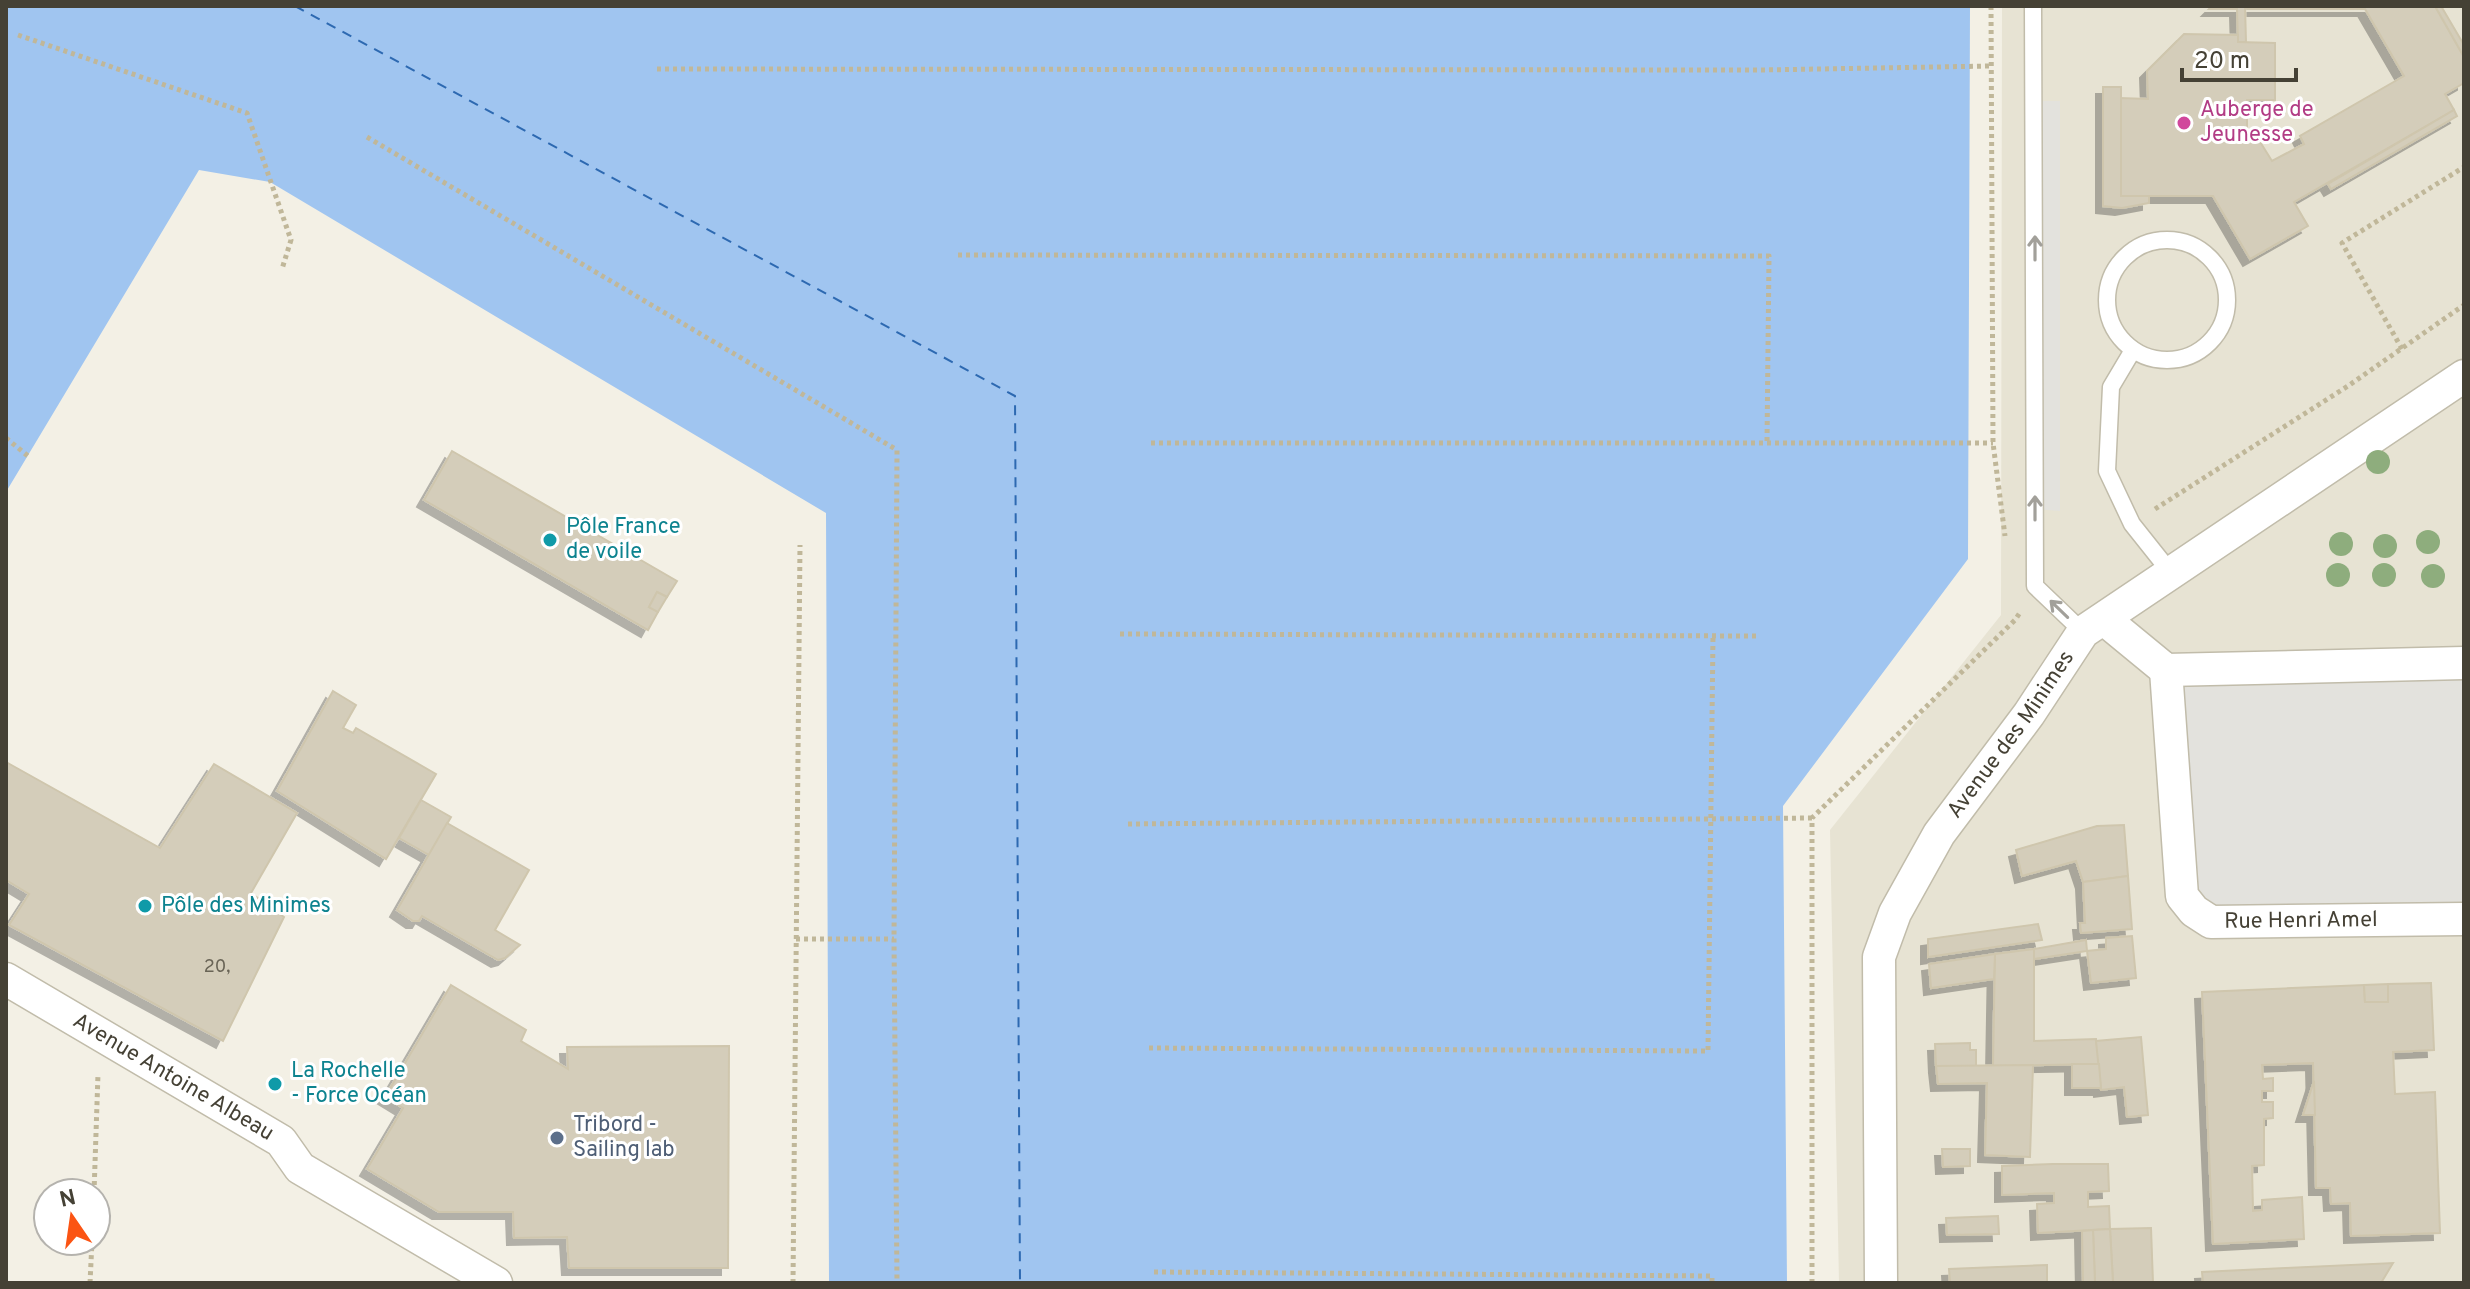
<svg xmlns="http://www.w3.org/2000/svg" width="2470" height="1289" viewBox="0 0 2470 1289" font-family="Overpass,sans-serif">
<defs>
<filter id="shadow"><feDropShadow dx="-7" dy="7" stdDeviation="0" flood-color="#0004"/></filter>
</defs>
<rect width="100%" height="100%" fill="#f3f0e5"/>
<path fill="#e7e3d3" d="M 2002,6 L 2464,6 L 2464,1283 L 1839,1283 L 1830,830 L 2001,615 Z"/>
<g fill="#e3e2dd">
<path d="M 2035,101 L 2060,101 L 2060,511 L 2035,509 Z"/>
<path d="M 2464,663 L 2464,919 L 2194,911 L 2166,670 Z"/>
</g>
<path fill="#a0c5f0" d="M 6,6 L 1970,6 L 1968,559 L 1783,806 L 1787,1283 L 829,1283 L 826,513 L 270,182 L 199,170 L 6,492 Z"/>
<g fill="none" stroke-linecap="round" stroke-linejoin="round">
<path stroke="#2d69b1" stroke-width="2" stroke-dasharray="10 8" stroke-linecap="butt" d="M 295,6 L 1015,396 L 1020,1283"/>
</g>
<g fill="#d4cdba" stroke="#cfc6ad" stroke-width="2" filter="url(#shadow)">
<path d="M 2212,6 L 2245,6 L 2246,42 L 2238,42 L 2237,9 L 2209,9 Z"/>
<path d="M 2245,6 L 2435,6 L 2464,57 L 2464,83 L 2445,94 L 2454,110 L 2294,202 L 2308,226 L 2250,259 L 2213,196 L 2121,196 L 2120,98 L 2148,99 L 2147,71 L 2184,34 L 2238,35 L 2238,42 L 2275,43 L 2275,100 L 2247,100 L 2247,137 L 2257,137 L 2272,161 L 2304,144 L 2300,136 L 2404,76 L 2365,9 L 2247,9 Z"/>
<path d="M 2435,6 L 2441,6 L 2464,45 L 2464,57 Z"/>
<path d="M 2103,87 L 2121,87 L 2121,196 L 2149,196 L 2149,203 L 2122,208 L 2103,206 Z"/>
<path d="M 2454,110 L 2457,116 L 2331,189 L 2328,184 Z"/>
<path d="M 452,451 L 677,581 L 667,597 L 657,592 L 649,607 L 658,612 L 648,630 L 424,500 Z"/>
<path d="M 657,592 L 667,597 L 658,612 L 649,607 Z"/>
<path d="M 333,691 L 356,705 L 343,728 L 353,733 L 356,728 L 436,774 L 386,859 L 277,791 Z"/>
<path d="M 6,762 L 160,848 L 214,764 L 297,813 L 251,893 L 284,917 L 223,1041 L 9,925 L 29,894 L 6,880 Z"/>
<path d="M 421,800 L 451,817 L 429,855 L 399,838 Z"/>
<path d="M 447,823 L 529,870 L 495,930 L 520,945 L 505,958 L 498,960 L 422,916 L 419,921 L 413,921 L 397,910 Z"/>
<path d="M 2124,825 L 2128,876 L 2083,882 L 2076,861 L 2022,876 L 2016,850 L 2097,826 Z"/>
<path d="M 2128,876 L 2132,929 L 2081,933 L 2080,923 L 2085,923 L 2083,882 Z"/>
<path d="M 2038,924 L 2042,940 L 1928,957 L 1928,939 Z"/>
<path d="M 2132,936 L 2136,978 L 2091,983 L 2087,951 L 2106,949 L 2106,938 Z"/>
<path d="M 2086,940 L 2087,951 L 2034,959 L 2034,949 Z"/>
<path d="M 2034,949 L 2034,1041 L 2096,1039 L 2099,1064 L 1993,1066 L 1995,954 Z"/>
<path d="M 1995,954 L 1994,979 L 1931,988 L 1929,964 Z"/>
<path d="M 2431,983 L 2434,1050 L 2393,1052 L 2395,1094 L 2435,1092 L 2440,1233 L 2351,1236 L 2350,1203 L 2331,1204 L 2330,1188 L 2316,1188 L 2313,1063 L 2262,1065 L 2263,1079 L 2273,1078 L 2273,1091 L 2262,1091 L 2262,1102 L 2273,1102 L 2273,1118 L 2264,1119 L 2264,1165 L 2252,1166 L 2253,1211 L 2262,1210 L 2262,1200 L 2302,1197 L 2304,1239 L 2213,1244 L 2202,992 L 2364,985 L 2365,1002 L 2388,1002 L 2388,984 Z"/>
<path d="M 2388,984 L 2388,1002 L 2365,1002 L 2364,985 Z"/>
<path d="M 451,985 L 526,1030 L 521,1041 L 568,1069 L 567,1047 L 729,1046 L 728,1268 L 569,1268 L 567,1237 L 514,1238 L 513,1212 L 439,1212 L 367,1169 L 403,1108 L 385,1097 Z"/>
<path d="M 2141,1037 L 2148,1115 L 2127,1117 L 2124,1087 L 2101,1090 L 2096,1041 Z"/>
<path d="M 1970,1043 L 1970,1050 L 1976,1050 L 1976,1066 L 1936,1066 L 1935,1044 Z"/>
<path d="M 2072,1064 L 2099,1064 L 2101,1088 L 2072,1088 Z"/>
<path d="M 2033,1065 L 2030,1157 L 1985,1155 L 1987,1083 L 1938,1084 L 1936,1066 Z"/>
<path d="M 2314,1081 L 2315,1115 L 2303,1115 Z"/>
<path d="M 1942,1149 L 1970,1149 L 1970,1166 L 1943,1167 Z"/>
<path d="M 2053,1164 L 2108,1164 L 2109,1191 L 2088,1192 L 2088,1207 L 2109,1206 L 2110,1229 L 2038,1233 L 2037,1204 L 2054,1203 L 2054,1193 L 2002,1195 L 2002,1166 Z"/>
<path d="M 1998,1216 L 1999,1234 L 1947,1235 L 1946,1218 Z"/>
<path d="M 2151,1228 L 2153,1283 L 2113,1283 L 2110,1229 Z"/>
<path d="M 2110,1229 L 2113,1283 L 2095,1283 L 2093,1230 Z"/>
<path d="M 2093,1230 L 2095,1283 L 2083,1283 L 2082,1231 Z"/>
<path d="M 2393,1263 L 2381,1283 L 2203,1283 L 2202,1272 Z"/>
<path d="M 2047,1265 L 2047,1283 L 1950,1283 L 1949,1269 Z"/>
</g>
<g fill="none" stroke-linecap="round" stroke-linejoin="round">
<defs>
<g id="lane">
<path d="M 2033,6 L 2035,586 L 2083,632"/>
<circle cx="2167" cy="300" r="60"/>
<path d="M 2133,350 L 2111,387 L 2107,471 L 2132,524 L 2171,573"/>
</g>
<g id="street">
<path d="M 2104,619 L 2166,670 L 2464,663"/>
<path id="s1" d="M 2166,670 L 2182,896 L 2194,911 L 2211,922 L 2464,919"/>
<path id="s2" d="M 6,979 L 281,1141 L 300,1168 L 496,1283"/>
<path id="s3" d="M 1881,1283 L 1879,957 L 1895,913 L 1939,834 L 2029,714 L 2083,632 L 2464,376"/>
</g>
</defs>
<use href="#lane" stroke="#c1bcaa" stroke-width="19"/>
<use href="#street" stroke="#c1bcaa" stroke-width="35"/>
<g stroke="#c0b799" stroke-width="5" stroke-dasharray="4 4" stroke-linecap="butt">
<path d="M 1991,6 L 1993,443 L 2005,536"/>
<path d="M 18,35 L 247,113 L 291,240 L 282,269"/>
<path d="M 657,69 L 1761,70 L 1992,66"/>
<path d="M 367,137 L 897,450 L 894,939 L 897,1283"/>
<path d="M 958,255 L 1769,256 L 1767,442"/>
<path d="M 2402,349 L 2342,243 L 2464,167"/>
<path d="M 6,438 L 28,456"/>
<path d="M 1151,443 L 1993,443"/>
<path d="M 2155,509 L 2348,386 L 2464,305"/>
<path d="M 1120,634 L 1758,636"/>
<path d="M 1128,824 L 1812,818"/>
<path d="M 796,939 L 894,939"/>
<path d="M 1149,1048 L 1708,1051 L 1713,636"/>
<path d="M 94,1193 L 98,1074"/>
<path d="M 1154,1272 L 1712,1276 L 1712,1283"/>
<path d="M 90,1283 L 92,1241"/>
<path d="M 793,1283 L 800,545"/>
<path d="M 1812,1283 L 1812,818 L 2015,620 L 2021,611"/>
</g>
<use href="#lane" stroke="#fff" stroke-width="16"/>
<use href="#street" stroke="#fff" stroke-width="32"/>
</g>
<g fill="#8ead7d">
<circle cx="2378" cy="462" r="12"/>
<circle cx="2428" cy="542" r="12"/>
<circle cx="2341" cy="544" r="12"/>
<circle cx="2385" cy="546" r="12"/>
<circle cx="2338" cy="575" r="12"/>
<circle cx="2384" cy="575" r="12"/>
<circle cx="2433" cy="576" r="12"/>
</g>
<defs><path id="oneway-shaft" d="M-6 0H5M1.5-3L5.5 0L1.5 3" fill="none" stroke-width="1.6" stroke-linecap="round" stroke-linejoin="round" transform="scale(2)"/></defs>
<g stroke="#a2a09a">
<use href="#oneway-shaft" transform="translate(2035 248) rotate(-90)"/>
<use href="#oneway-shaft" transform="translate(2035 508) rotate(-90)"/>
<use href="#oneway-shaft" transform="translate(2059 609) rotate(-136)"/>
</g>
<circle fill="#d1479c" stroke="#fff" stroke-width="3" cx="2184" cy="123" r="8"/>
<g fill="#0f9aa8" stroke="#fff" stroke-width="3">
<circle cx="550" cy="540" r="8"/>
<circle cx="145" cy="906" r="8"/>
<circle cx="275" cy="1084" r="8"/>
</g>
<circle fill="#5c6f8a" stroke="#fff" stroke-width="3" cx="557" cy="1138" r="8"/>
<g text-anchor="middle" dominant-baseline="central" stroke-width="6" stroke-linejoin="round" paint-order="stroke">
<g font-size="18" fill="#696456">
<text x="217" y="967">20,</text>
</g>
<g font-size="22" fill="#b23c85" stroke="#fff" text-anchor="start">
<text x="2200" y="110">Auberge de<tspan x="2200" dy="25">Jeunesse</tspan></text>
</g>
<g font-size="22" fill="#0d838f" stroke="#fff" text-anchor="start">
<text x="566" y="527">Pôle France<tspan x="566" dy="25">de voile</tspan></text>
<text x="161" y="906">Pôle des Minimes</text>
<text x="291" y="1071">La Rochelle<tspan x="291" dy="25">- Force Océan</tspan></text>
</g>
<g font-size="22" fill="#454135" stroke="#fff">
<text stroke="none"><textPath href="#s3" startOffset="586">Avenue des Minimes</textPath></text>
<text stroke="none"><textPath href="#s1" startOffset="356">Rue Henri Amel</textPath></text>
<text stroke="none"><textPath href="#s2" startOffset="194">Avenue Antoine Albeau</textPath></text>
</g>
<g font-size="22" fill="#4e5e75" stroke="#fff" text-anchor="start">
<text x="573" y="1125">Tribord -<tspan x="573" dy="25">Sailing lab</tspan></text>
</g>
</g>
<rect width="2470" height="1289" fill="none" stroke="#454135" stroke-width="16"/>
<g transform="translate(72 1217) rotate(347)"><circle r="38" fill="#ffffff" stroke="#b5b3ae" stroke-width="2"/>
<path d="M0-6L14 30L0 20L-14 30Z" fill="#fb5413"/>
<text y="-12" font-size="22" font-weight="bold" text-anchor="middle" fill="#454135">N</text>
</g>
<path d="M2182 68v12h114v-12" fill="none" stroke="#454135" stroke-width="4"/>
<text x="2194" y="68" font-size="24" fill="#454135" stroke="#ffffff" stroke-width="6" paint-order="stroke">20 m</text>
</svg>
